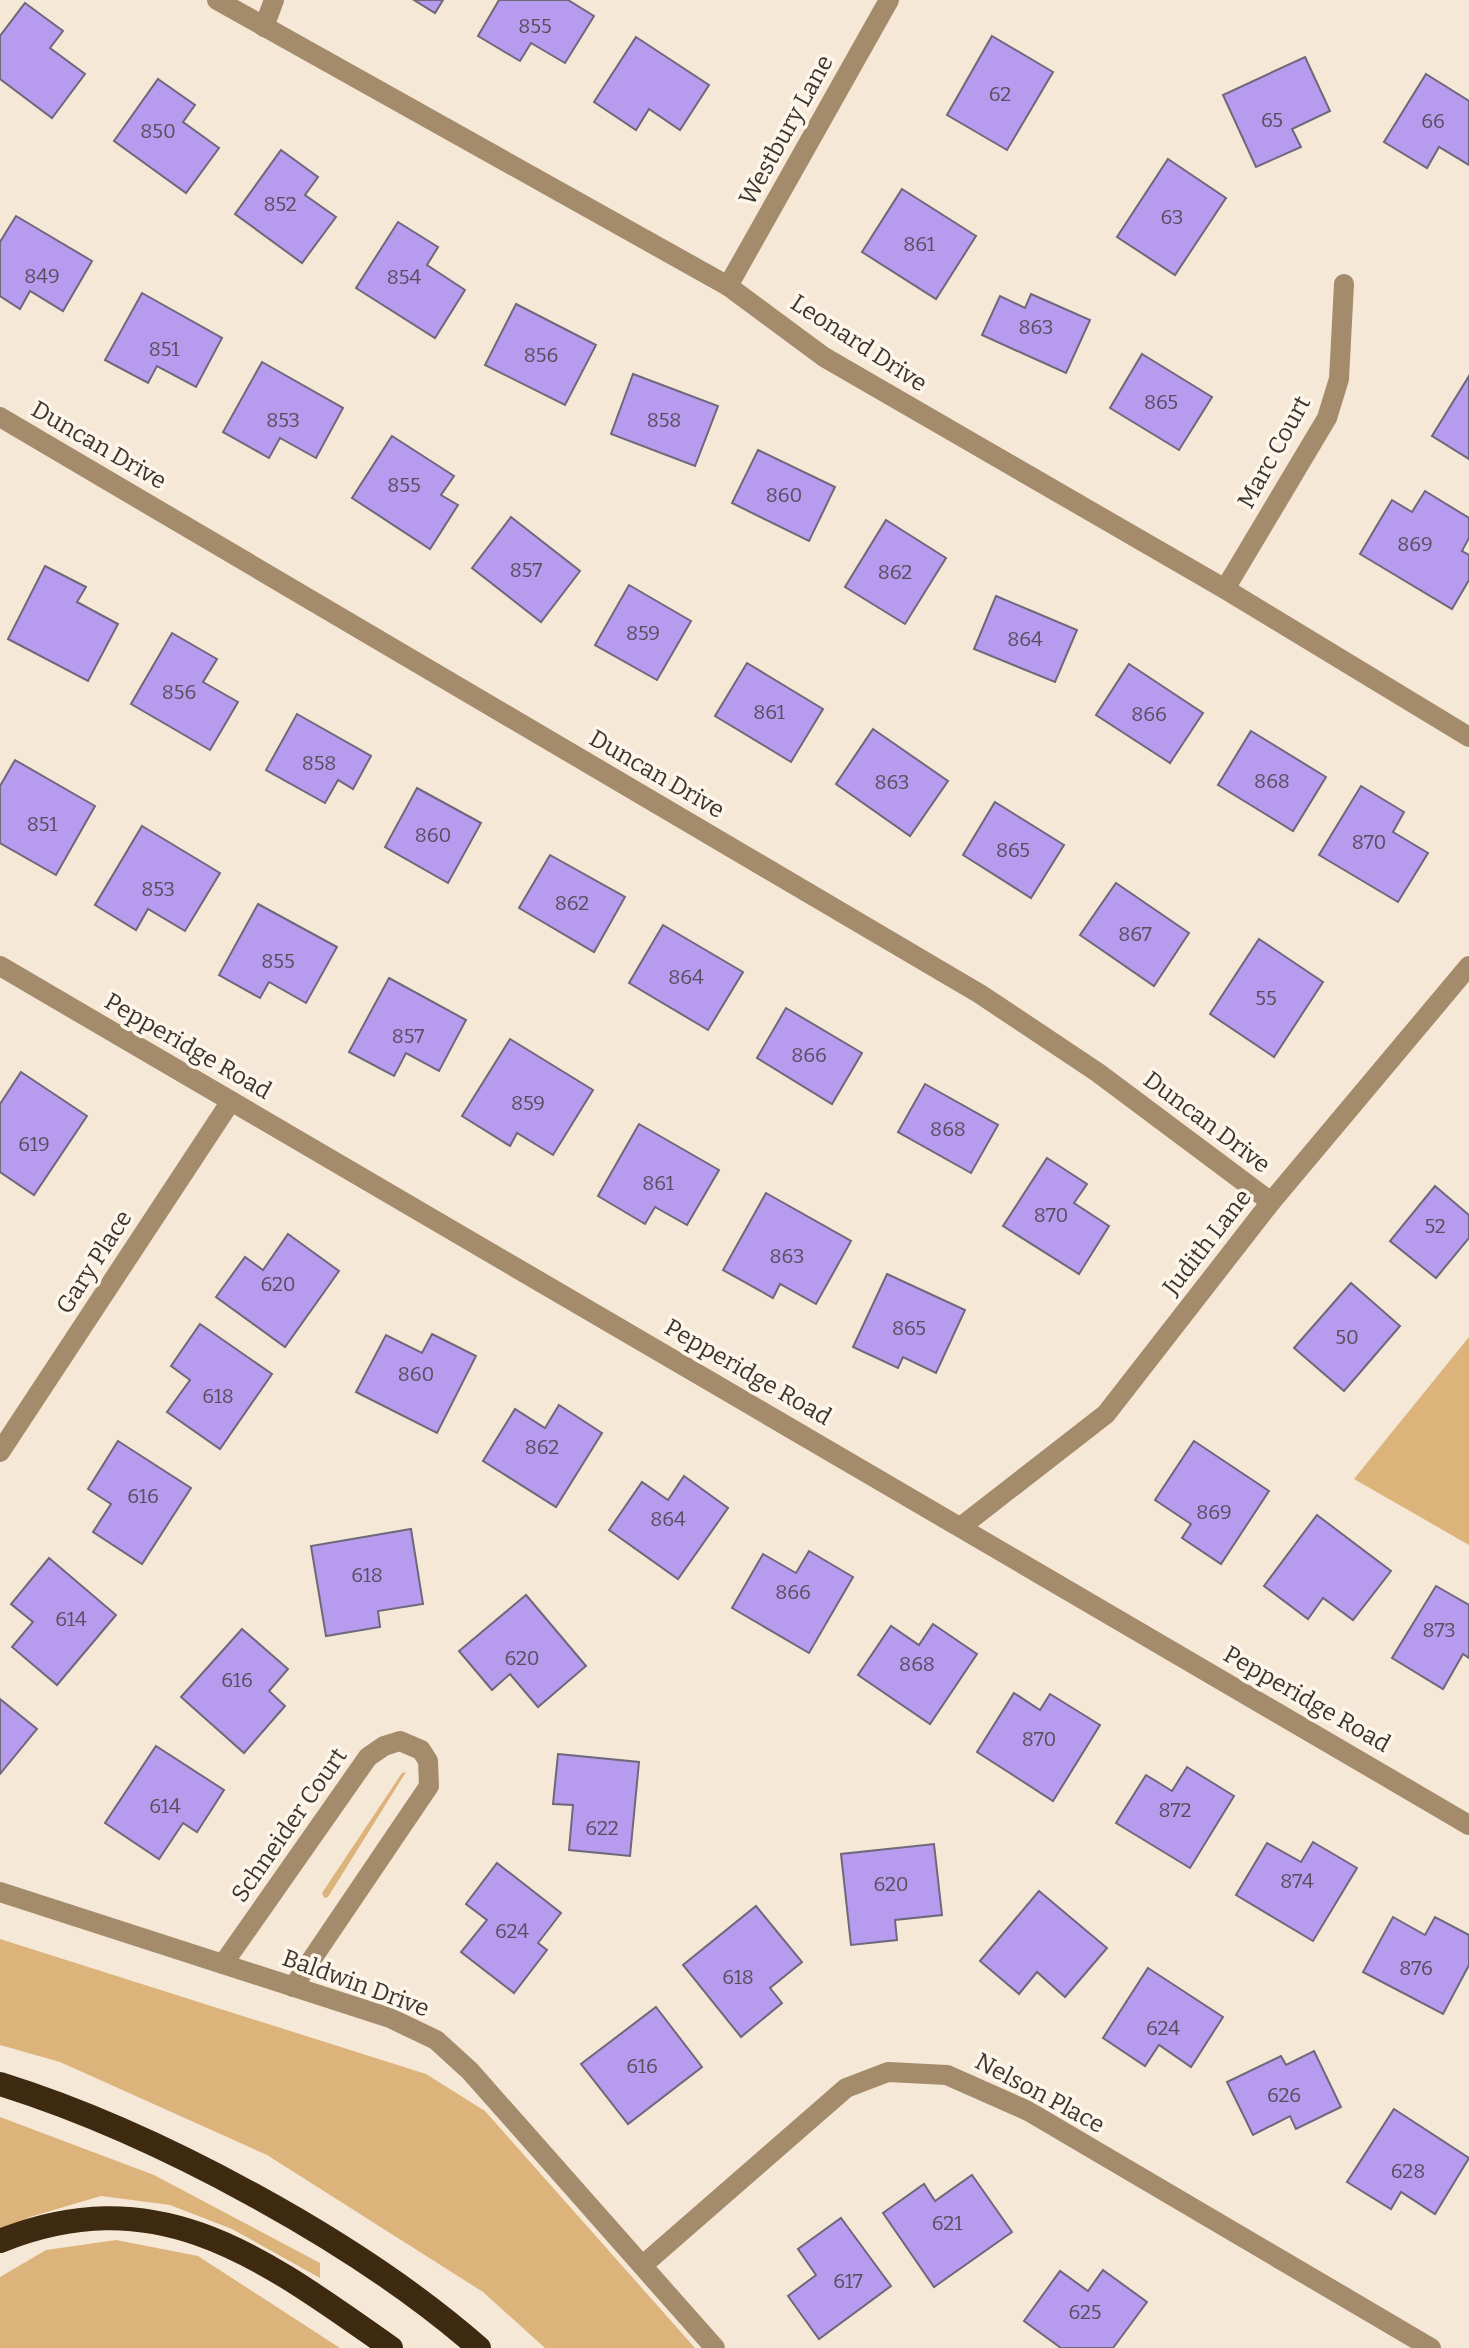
<svg xmlns="http://www.w3.org/2000/svg" width="1469" height="2348" viewBox="0 0 1469 2348" font-family="Bitter,serif">
<rect width="100%" height="100%" fill="#f6e8d6"/>
<g fill="#ddb37c">
<path d="M 1469,1337 L 1469,1545 L 1354,1479 Z"/>
<path d="M 406,1772 L 328,1897 L 324,1898 L 322,1893 L 402,1773 Z"/>
<path d="M 0,1939 L 426,2074 L 485,2111 L 695,2348 L 545,2348 L 483,2292 L 267,2155 L 60,2062 L 0,2045 Z"/>
<path d="M 0,2117 L 154,2175 L 320,2263 L 320,2278 L 232,2229 L 170,2205 L 101,2196 L 30,2217 L 0,2231 Z"/>
<path d="M 116,2240 L 198,2256 L 340,2348 L 0,2348 L 0,2277 L 46,2250 Z"/>
</g>
<g fill="#b79bef" stroke="#6d687a" stroke-width="2">
<path d="M 414,0 L 443,0 L 435,13 Z"/>
<path d="M 499,0 L 568,0 L 594,16 L 565,63 L 531,43 L 520,61 L 478,36 Z"/>
<path d="M 25,3 L 63,31 L 50,48 L 85,74 L 52,118 L 0,79 L 0,36 Z"/>
<path d="M 992,36 L 1053,72 L 1007,150 L 947,115 Z"/>
<path d="M 636,37 L 709,85 L 680,130 L 649,109 L 636,130 L 594,102 Z"/>
<path d="M 1305,57 L 1330,111 L 1292,129 L 1301,147 L 1256,167 L 1223,95 Z"/>
<path d="M 1426,74 L 1469,101 L 1469,165 L 1439,147 L 1427,168 L 1384,142 Z"/>
<path d="M 158,79 L 195,105 L 183,122 L 219,148 L 186,193 L 114,141 Z"/>
<path d="M 281,150 L 318,177 L 305,195 L 336,217 L 302,263 L 235,214 Z"/>
<path d="M 1168,159 L 1226,198 L 1175,275 L 1117,237 Z"/>
<path d="M 902,189 L 976,236 L 936,299 L 862,252 Z"/>
<path d="M 16,216 L 92,261 L 63,311 L 30,291 L 20,309 L 0,296 L 0,242 Z"/>
<path d="M 398,222 L 438,247 L 427,265 L 465,290 L 435,338 L 356,288 Z"/>
<path d="M 142,293 L 222,338 L 196,387 L 157,366 L 148,383 L 105,360 Z"/>
<path d="M 1031,294 L 1090,320 L 1066,373 L 982,335 L 1000,296 L 1025,308 Z"/>
<path d="M 516,304 L 596,345 L 565,405 L 485,365 Z"/>
<path d="M 1142,354 L 1212,397 L 1179,450 L 1110,408 Z"/>
<path d="M 262,362 L 343,408 L 316,458 L 280,438 L 269,458 L 223,432 Z"/>
<path d="M 633,374 L 718,406 L 695,466 L 611,434 Z"/>
<path d="M 1469,376 L 1469,459 L 1432,436 Z"/>
<path d="M 392,436 L 454,476 L 441,495 L 458,505 L 430,549 L 352,498 Z"/>
<path d="M 758,450 L 835,487 L 809,541 L 732,503 Z"/>
<path d="M 1425,491 L 1469,518 L 1469,538 L 1462,551 L 1469,555 L 1469,580 L 1452,609 L 1360,554 L 1392,500 L 1412,512 Z"/>
<path d="M 511,517 L 580,571 L 541,622 L 472,568 Z"/>
<path d="M 886,520 L 946,558 L 905,624 L 845,587 Z"/>
<path d="M 45,566 L 86,587 L 77,602 L 118,624 L 88,681 L 8,639 Z"/>
<path d="M 629,585 L 691,621 L 657,680 L 595,645 Z"/>
<path d="M 996,596 L 1077,630 L 1055,682 L 974,649 Z"/>
<path d="M 172,633 L 217,659 L 203,682 L 238,702 L 210,750 L 131,704 Z"/>
<path d="M 747,663 L 823,709 L 791,762 L 715,716 Z"/>
<path d="M 1129,664 L 1203,713 L 1170,763 L 1096,715 Z"/>
<path d="M 297,714 L 371,756 L 353,789 L 338,780 L 325,803 L 266,770 Z"/>
<path d="M 873,729 L 948,781 L 910,836 L 836,784 Z"/>
<path d="M 1251,731 L 1326,777 L 1293,831 L 1218,785 Z"/>
<path d="M 15,760 L 95,806 L 56,875 L 0,843 L 0,786 Z"/>
<path d="M 1361,786 L 1404,812 L 1393,832 L 1428,853 L 1398,902 L 1319,855 Z"/>
<path d="M 417,788 L 481,823 L 448,883 L 385,847 Z"/>
<path d="M 995,802 L 1064,845 L 1031,898 L 963,855 Z"/>
<path d="M 142,826 L 220,873 L 185,931 L 148,909 L 136,930 L 95,905 Z"/>
<path d="M 550,855 L 625,897 L 594,952 L 519,908 Z"/>
<path d="M 1116,883 L 1189,933 L 1154,986 L 1080,935 Z"/>
<path d="M 258,904 L 337,947 L 306,1003 L 269,982 L 260,998 L 219,975 Z"/>
<path d="M 663,925 L 743,972 L 708,1030 L 629,983 Z"/>
<path d="M 1259,939 L 1323,982 L 1274,1057 L 1210,1014 Z"/>
<path d="M 389,978 L 466,1020 L 439,1071 L 406,1053 L 394,1076 L 349,1052 Z"/>
<path d="M 786,1008 L 862,1053 L 832,1104 L 757,1058 Z"/>
<path d="M 510,1039 L 593,1090 L 553,1155 L 517,1133 L 510,1146 L 462,1116 Z"/>
<path d="M 21,1072 L 87,1116 L 34,1195 L 0,1172 L 0,1104 Z"/>
<path d="M 925,1084 L 998,1125 L 971,1173 L 898,1132 Z"/>
<path d="M 639,1124 L 719,1170 L 687,1225 L 655,1207 L 645,1224 L 598,1196 Z"/>
<path d="M 1047,1158 L 1087,1184 L 1074,1203 L 1109,1226 L 1079,1274 L 1003,1226 Z"/>
<path d="M 1435,1186 L 1469,1215 L 1469,1238 L 1436,1278 L 1390,1241 Z"/>
<path d="M 766,1193 L 851,1241 L 816,1304 L 780,1284 L 773,1298 L 723,1270 Z"/>
<path d="M 288,1234 L 339,1271 L 285,1347 L 216,1297 L 245,1257 L 263,1270 Z"/>
<path d="M 887,1274 L 965,1310 L 936,1373 L 903,1357 L 898,1368 L 853,1347 Z"/>
<path d="M 1351,1283 L 1400,1326 L 1344,1391 L 1294,1348 Z"/>
<path d="M 200,1324 L 272,1374 L 220,1449 L 167,1412 L 190,1380 L 171,1366 Z"/>
<path d="M 432,1334 L 476,1356 L 437,1433 L 356,1392 L 386,1335 L 422,1353 Z"/>
<path d="M 559,1405 L 602,1433 L 556,1507 L 483,1461 L 515,1409 L 545,1428 Z"/>
<path d="M 118,1441 L 191,1488 L 142,1564 L 93,1532 L 111,1504 L 88,1489 Z"/>
<path d="M 1194,1441 L 1269,1491 L 1221,1564 L 1182,1538 L 1191,1524 L 1155,1500 Z"/>
<path d="M 684,1476 L 728,1508 L 678,1579 L 609,1530 L 642,1482 L 668,1500 Z"/>
<path d="M 1317,1515 L 1391,1571 L 1353,1620 L 1323,1598 L 1308,1619 L 1264,1586 Z"/>
<path d="M 411,1529 L 423,1604 L 378,1611 L 380,1627 L 326,1636 L 311,1546 Z"/>
<path d="M 809,1551 L 853,1577 L 809,1653 L 732,1608 L 763,1554 L 796,1573 Z"/>
<path d="M 49,1558 L 116,1615 L 57,1685 L 12,1647 L 33,1622 L 11,1604 Z"/>
<path d="M 1436,1586 L 1469,1605 L 1469,1658 L 1463,1654 L 1443,1689 L 1392,1658 Z"/>
<path d="M 526,1595 L 586,1666 L 538,1707 L 510,1674 L 492,1690 L 459,1651 Z"/>
<path d="M 933,1624 L 977,1654 L 930,1724 L 858,1675 L 891,1626 L 919,1645 Z"/>
<path d="M 242,1629 L 288,1669 L 269,1691 L 285,1706 L 244,1753 L 181,1697 Z"/>
<path d="M 1014,1693 L 1040,1710 L 1050,1694 L 1100,1725 L 1053,1801 L 977,1752 Z"/>
<path d="M 0,1699 L 37,1729 L 0,1774 Z"/>
<path d="M 156,1746 L 224,1790 L 197,1832 L 183,1823 L 159,1859 L 105,1823 Z"/>
<path d="M 558,1754 L 639,1762 L 630,1856 L 569,1850 L 573,1805 L 553,1804 Z"/>
<path d="M 1187,1767 L 1234,1796 L 1190,1868 L 1116,1823 L 1146,1775 L 1172,1791 Z"/>
<path d="M 1313,1842 L 1357,1868 L 1313,1941 L 1236,1895 L 1267,1843 L 1301,1862 Z"/>
<path d="M 934,1844 L 942,1915 L 895,1920 L 897,1940 L 851,1945 L 841,1854 Z"/>
<path d="M 497,1863 L 561,1913 L 538,1943 L 547,1950 L 514,1993 L 461,1952 L 487,1920 L 466,1904 Z"/>
<path d="M 1039,1891 L 1107,1948 L 1065,1997 L 1037,1972 L 1019,1994 L 980,1961 Z"/>
<path d="M 756,1906 L 802,1962 L 770,1988 L 782,2003 L 741,2037 L 683,1965 Z"/>
<path d="M 1393,1917 L 1425,1935 L 1435,1917 L 1469,1935 L 1469,1965 L 1443,2014 L 1363,1972 Z"/>
<path d="M 1148,1968 L 1223,2017 L 1191,2067 L 1159,2045 L 1145,2066 L 1103,2038 Z"/>
<path d="M 656,2007 L 702,2067 L 628,2124 L 581,2064 Z"/>
<path d="M 1314,2051 L 1341,2107 L 1296,2129 L 1290,2116 L 1253,2135 L 1227,2082 L 1281,2056 L 1286,2065 Z"/>
<path d="M 1394,2109 L 1469,2158 L 1435,2214 L 1401,2192 L 1391,2209 L 1347,2182 Z"/>
<path d="M 972,2175 L 1012,2232 L 934,2287 L 883,2213 L 924,2184 L 935,2201 Z"/>
<path d="M 841,2218 L 891,2286 L 819,2339 L 788,2296 L 816,2275 L 798,2249 Z"/>
<path d="M 1103,2270 L 1147,2302 L 1113,2348 L 1061,2348 L 1024,2321 L 1060,2271 L 1088,2291 Z"/>
</g>
<g fill="none" stroke-linecap="round" stroke-linejoin="round">
<g stroke="#a48b6b" stroke-width="20">
<path d="M 217,0 L 728,286 L 824,357 L 1225,589 L 1469,737"/>
<path d="M 264,27 L 274,0"/>
<path d="M 728,286 L 889,0"/>
<path d="M 0,417 L 980,994 L 1097,1072 L 1271,1202"/>
<path d="M 1225,589 L 1327,418 L 1339,379 L 1344,284"/>
<path d="M 0,966 L 1469,1825"/>
<path d="M 0,1452 L 231,1101"/>
<path d="M 962,1526 L 1106,1414 L 1271,1202 L 1469,966"/>
<path d="M 0,1892 L 390,2018 L 436,2040 L 470,2071 L 715,2348"/>
<path d="M 223,1964 L 368,1757 L 384,1746 L 400,1741 L 421,1750 L 428,1761 L 429,1786 L 293,1987"/>
<path d="M 643,2265 L 846,2088 L 888,2072 L 947,2075 L 1028,2111 L 1431,2348"/>
</g>
<g stroke="#3d2a10" stroke-width="24">
<path d="M 0,2084 C 154,2132 357,2241 479,2348"/>
<path d="M 0,2241 C 159,2177 264,2259 391,2348"/>
</g>
</g>
<g text-anchor="middle" dominant-baseline="central" stroke-width="7" stroke-linejoin="round" paint-order="stroke">
<g font-size="20" fill="#594e5e">
<text x="535" y="26">855</text>
<text x="1000" y="94">62</text>
<text x="1272" y="120">65</text>
<text x="1433" y="121">66</text>
<text x="158" y="131">850</text>
<text x="280" y="204">852</text>
<text x="1172" y="217">63</text>
<text x="919" y="244">861</text>
<text x="42" y="276">849</text>
<text x="404" y="277">854</text>
<text x="1036" y="327">863</text>
<text x="164" y="349">851</text>
<text x="541" y="355">856</text>
<text x="1161" y="402">865</text>
<text x="283" y="420">853</text>
<text x="664" y="420">858</text>
<text x="404" y="485">855</text>
<text x="784" y="495">860</text>
<text x="1415" y="544">869</text>
<text x="526" y="570">857</text>
<text x="895" y="572">862</text>
<text x="643" y="633">859</text>
<text x="1025" y="639">864</text>
<text x="179" y="692">856</text>
<text x="769" y="712">861</text>
<text x="1149" y="714">866</text>
<text x="319" y="763">858</text>
<text x="1272" y="781">868</text>
<text x="892" y="782">863</text>
<text x="42" y="824">851</text>
<text x="433" y="835">860</text>
<text x="1369" y="842">870</text>
<text x="1013" y="850">865</text>
<text x="158" y="889">853</text>
<text x="572" y="903">862</text>
<text x="1135" y="934">867</text>
<text x="278" y="961">855</text>
<text x="686" y="977">864</text>
<text x="1266" y="998">55</text>
<text x="408" y="1036">857</text>
<text x="809" y="1055">866</text>
<text x="528" y="1103">859</text>
<text x="948" y="1129">868</text>
<text x="34" y="1144">619</text>
<text x="658" y="1183">861</text>
<text x="1051" y="1215">870</text>
<text x="1435" y="1226">52</text>
<text x="787" y="1256">863</text>
<text x="278" y="1284">620</text>
<text x="909" y="1328">865</text>
<text x="1347" y="1337">50</text>
<text x="416" y="1374">860</text>
<text x="218" y="1396">618</text>
<text x="542" y="1447">862</text>
<text x="143" y="1496">616</text>
<text x="1214" y="1512">869</text>
<text x="668" y="1519">864</text>
<text x="367" y="1575">618</text>
<text x="793" y="1592">866</text>
<text x="71" y="1619">614</text>
<text x="1439" y="1630">873</text>
<text x="522" y="1658">620</text>
<text x="917" y="1664">868</text>
<text x="237" y="1680">616</text>
<text x="1039" y="1739">870</text>
<text x="165" y="1806">614</text>
<text x="1175" y="1810">872</text>
<text x="602" y="1828">622</text>
<text x="1297" y="1881">874</text>
<text x="891" y="1884">620</text>
<text x="512" y="1931">624</text>
<text x="1416" y="1968">876</text>
<text x="738" y="1977">618</text>
<text x="1163" y="2028">624</text>
<text x="642" y="2066">616</text>
<text x="1284" y="2095">626</text>
<text x="1408" y="2171">628</text>
<text x="947" y="2223">621</text>
<text x="848" y="2281">617</text>
<text x="1085" y="2312">625</text>
</g>
<g font-size="24" fill="#3a352e" stroke="#fff6eb">
<text transform="translate(786 130) rotate(-61)">Westbury Lane</text>
<text transform="translate(859 343) rotate(33)">Leonard Drive</text>
<text transform="translate(99 445) rotate(30)">Duncan Drive</text>
<text transform="translate(1274 452) rotate(-61)">Marc Court</text>
<text transform="translate(657 774) rotate(30)">Duncan Drive</text>
<text transform="translate(188 1046) rotate(30)">Pepperidge Road</text>
<text transform="translate(1207 1122) rotate(37)">Duncan Drive</text>
<text transform="translate(1207 1242) rotate(-52)">Judith Lane</text>
<text transform="translate(94 1262) rotate(-57)">Gary Place</text>
<text transform="translate(748 1372) rotate(30)">Pepperidge Road</text>
<text transform="translate(1307 1699) rotate(30)">Pepperidge Road</text>
<text transform="translate(289 1825) rotate(-55)">Schneider Court</text>
<text transform="translate(356 1983) rotate(20)">Baldwin Drive</text>
<text transform="translate(1040 2093) rotate(28)">Nelson Place</text>
</g>
</g>
</svg>
